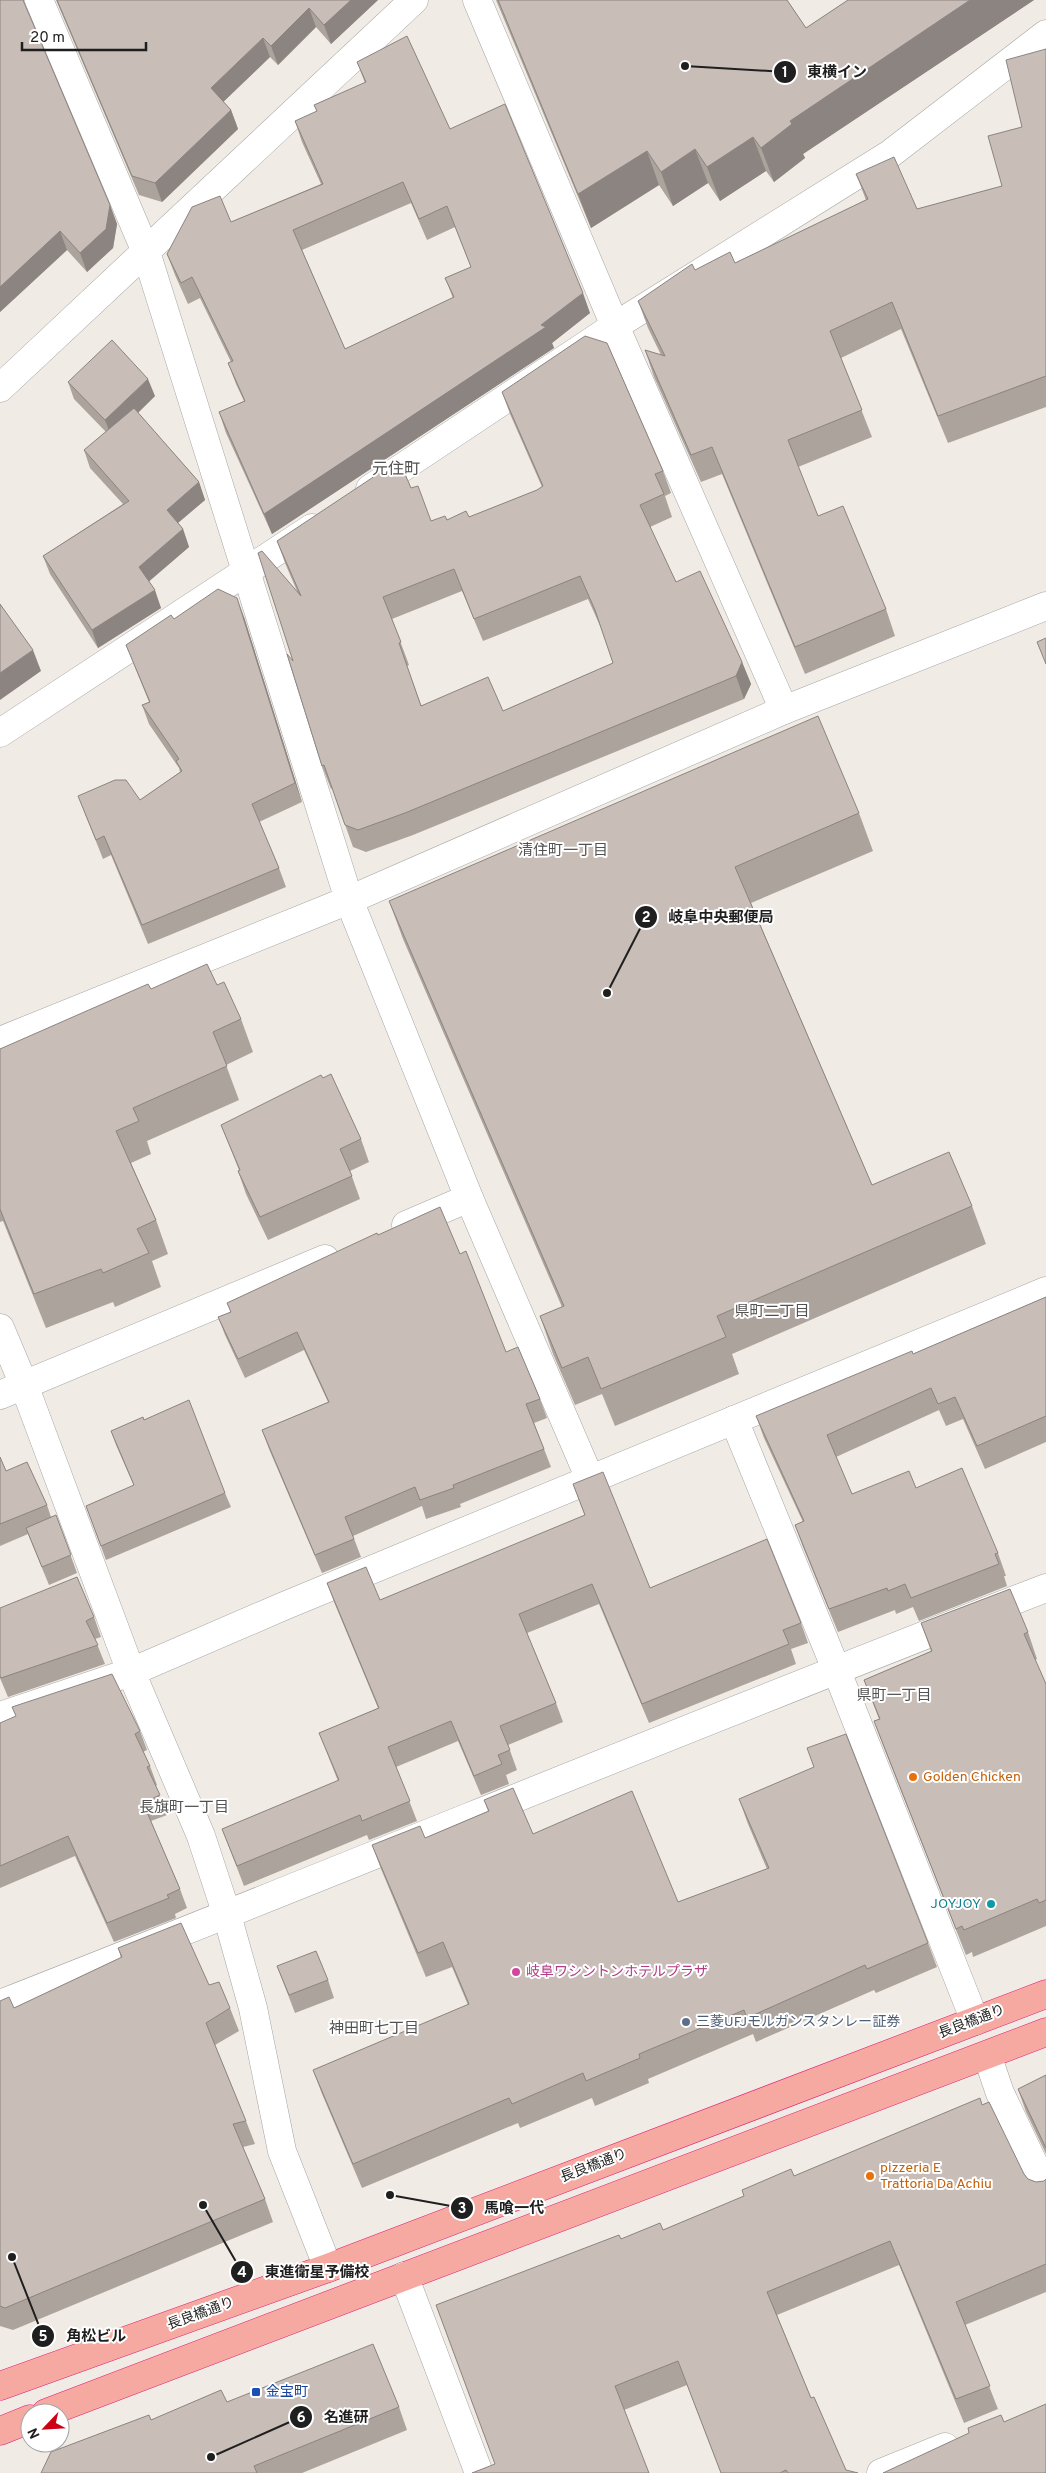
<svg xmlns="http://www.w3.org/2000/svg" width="1046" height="2473" viewBox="0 0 1046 2473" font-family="Overpass,'Noto Sans JP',sans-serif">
<rect width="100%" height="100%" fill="#f0ebe4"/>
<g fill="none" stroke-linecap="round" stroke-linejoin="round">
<defs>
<g id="minor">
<path d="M 39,0 L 146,252 L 349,900 L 469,1198 L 590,1479"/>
<path d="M 477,0 L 615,326 L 784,710"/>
<path d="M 0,388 L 414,0"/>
<path d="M 370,489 L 615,326 L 890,154 L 1046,34"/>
<path d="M 0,733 L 312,528"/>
<path d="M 406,1225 L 469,1198"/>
<path d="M 0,1328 L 24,1385 L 131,1672 L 201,1836 L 227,1915 L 253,2008 L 282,2151 L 328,2268"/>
<path d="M 0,1395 L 325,1259"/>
<path d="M 734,1420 L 836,1669 L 975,2021"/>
<path d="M 0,1716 L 131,1672 L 284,1606 L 1046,1291"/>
<path d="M 0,2004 C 350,1867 696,1723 1046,1588"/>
<path d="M 987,2055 L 1000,2093 L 1046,2190"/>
<path d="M 404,2276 L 479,2473"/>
<path d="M 881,2473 L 945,2447"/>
</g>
<path id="tertiary" d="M 0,1041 L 349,900 L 784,710 L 1046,606"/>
<g id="trunk">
<path d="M 0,2386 L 328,2268 L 1046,1994"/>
<path d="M 46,2413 L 1046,2032"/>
<path d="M 0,2431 L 30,2419"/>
</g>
</defs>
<use href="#minor" stroke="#a6a6a6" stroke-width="29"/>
<use href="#tertiary" stroke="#a6a6a6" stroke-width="29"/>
<use href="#trunk" stroke="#e31c75" stroke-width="29"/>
<use href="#minor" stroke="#fff" stroke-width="28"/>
<use href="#tertiary" stroke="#fff" stroke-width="28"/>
<use href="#trunk" stroke="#f5a9a0" stroke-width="28"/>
</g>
<g fill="#aca39d" fill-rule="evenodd">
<path d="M 0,0 L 24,0 L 24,2 L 110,205 L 117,224 L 113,248 L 87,272 L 67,250 L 0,312 Z"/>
<path d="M 56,0 L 378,0 L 331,44 L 316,27 L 278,65 L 270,57 L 223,102 L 231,110 L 238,129 L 162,202 L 139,195 Z"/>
<path d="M 496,0 L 787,0 L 806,28 L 848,0 L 1034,0 L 803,154 L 805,158 L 774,182 L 766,171 L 720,201 L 708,183 L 673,206 L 659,185 L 591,228 Z"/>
<path d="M 1046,49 L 1046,407 L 948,443 L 901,329 L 841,358 L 872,437 L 798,467 L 818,516 L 886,609 L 895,636 L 805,674 L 722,474 L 701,482 L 654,377 L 645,350 L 661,355 L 648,328 L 638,301 L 695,270 L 735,263 L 866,200 L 856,174 L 917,209 L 1002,186 L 1022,127 Z"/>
<path d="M 357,62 L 450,129 L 590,313 L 552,343 L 554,348 L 272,534 L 226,433 L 219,412 L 244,401 L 236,384 L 228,363 L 231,362 L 200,298 L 188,304 L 175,275 L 167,254 L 231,222 L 321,184 L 302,142 L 295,121 L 317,112 L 314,105 L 365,83 ZM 411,203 L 427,240 L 455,227 L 471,267 L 445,278 L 453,298 L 345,349 L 302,250 Z"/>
<path d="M 68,382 L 155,396 L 138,413 L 199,482 L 205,500 L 178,523 L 183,529 L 189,547 L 149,581 L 161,608 L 98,648 L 50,574 L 43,556 L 123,504 L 90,468 L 84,450 L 106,432 L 74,399 Z"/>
<path d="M 502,392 L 663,471 L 671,493 L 665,496 L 672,517 L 650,527 L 676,582 L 742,662 L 751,684 L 744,699 L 413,835 L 366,852 L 353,847 L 332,788 L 331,789 L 322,766 L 293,661 L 297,591 L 285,563 L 277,541 L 411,488 L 431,521 L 469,517 L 537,490 L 542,487 L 510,414 ZM 462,591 L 483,641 L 588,599 L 601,628 L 613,663 L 503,711 L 421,705 L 407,666 L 409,665 L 392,619 Z"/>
<path d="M 244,617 L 302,802 L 259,822 L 279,868 L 286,887 L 148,944 L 111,855 L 103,859 L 78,796 L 140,800 L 180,772 L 179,768 L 149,724 L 142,705 L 149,702 L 126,645 L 174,619 Z"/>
<path d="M 859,813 L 873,851 L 751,903 L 872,1185 L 972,1206 L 986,1244 L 732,1354 L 739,1374 L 615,1426 L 602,1394 L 575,1405 L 553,1354 L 540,1316 L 562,1307 L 403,939 L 389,901 Z"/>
<path d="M 217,985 L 241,1019 L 253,1052 L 226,1065 L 239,1100 L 147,1141 L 151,1154 L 131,1163 L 156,1220 L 168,1254 L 152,1261 L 161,1287 L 115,1307 L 113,1302 L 46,1328 L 3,1221 L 0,1222 L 0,1049 L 151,989 Z"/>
<path d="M 323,1078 L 361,1139 L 369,1162 L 350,1171 L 360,1199 L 268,1240 L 246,1194 L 238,1171 L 239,1170 L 221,1125 Z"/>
<path d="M 378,1235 L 460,1254 L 506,1352 L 540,1399 L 547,1418 L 534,1423 L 551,1467 L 460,1504 L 461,1507 L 426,1519 L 422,1506 L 353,1536 L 361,1557 L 322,1573 L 269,1449 L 262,1430 L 328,1402 L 304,1350 L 245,1378 L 225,1335 L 218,1317 L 231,1312 L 227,1303 Z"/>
<path d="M 1046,1297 L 1046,1442 L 985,1469 L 963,1419 L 946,1426 L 939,1410 L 836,1457 L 852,1494 L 916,1488 L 998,1553 L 1006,1576 L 1004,1576 L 1007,1586 L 919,1621 L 913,1607 L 896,1614 L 895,1610 L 838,1632 L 803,1547 L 795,1525 L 803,1522 L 764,1438 L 756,1416 L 913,1354 Z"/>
<path d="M 144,1420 L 225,1493 L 231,1507 L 106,1560 L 86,1506 L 134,1486 L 116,1445 L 111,1431 Z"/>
<path d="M 0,1457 L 6,1471 L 47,1505 L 51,1517 L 56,1515 L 77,1573 L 49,1585 L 28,1534 L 0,1546 Z"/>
<path d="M 573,1484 L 650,1588 L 801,1623 L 808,1643 L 791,1649 L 796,1664 L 649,1723 L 599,1604 L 527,1633 L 556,1703 L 563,1722 L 508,1745 L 517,1770 L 506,1775 L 509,1784 L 481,1795 L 458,1741 L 396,1767 L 417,1821 L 369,1840 L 367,1835 L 244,1886 L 222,1829 L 338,1781 L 319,1733 L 378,1708 L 334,1602 L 327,1583 L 380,1600 L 585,1516 Z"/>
<path d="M 0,1608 L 94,1617 L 101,1637 L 95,1639 L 105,1664 L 8,1697 L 0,1678 Z"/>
<path d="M 921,1623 L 1028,1632 L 1037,1659 L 1035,1660 L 1046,1684 L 1046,1926 L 973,1957 L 972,1952 L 966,1955 L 884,1748 L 874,1721 L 879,1719 L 864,1680 L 931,1651 Z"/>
<path d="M 0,1723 L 140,1731 L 147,1750 L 143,1752 L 150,1766 L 157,1785 L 155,1786 L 167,1815 L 151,1821 L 180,1889 L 187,1908 L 175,1914 L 176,1918 L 114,1942 L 75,1856 L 0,1888 Z"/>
<path d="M 739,1799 L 928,1943 L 937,1967 L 876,1993 L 874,1990 L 756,2042 L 753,2034 L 648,2079 L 649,2083 L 595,2106 L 592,2098 L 520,2128 L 518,2123 L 362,2188 L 322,2094 L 313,2070 L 468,2005 L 452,1967 L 426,1977 L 381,1869 L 372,1845 L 425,1838 L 488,1811 L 484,1800 L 533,1834 L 678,1902 L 767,1869 L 748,1824 Z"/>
<path d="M 118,1948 L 209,1985 L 230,2008 L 239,2031 L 215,2045 L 246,2121 L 255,2144 L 243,2147 L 265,2199 L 273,2222 L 13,2330 L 0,2326 L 0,2001 L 14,2008 L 121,1958 Z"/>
<path d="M 277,1966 L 328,1980 L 334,1998 L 295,2013 Z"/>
<path d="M 1046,2075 L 1046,2154 L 1026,2112 L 1018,2089 Z"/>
<path d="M 982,2105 L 1024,2174 L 1028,2179 L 1036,2182 L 1044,2181 L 1046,2179 L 1046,2292 L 965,2325 L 998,2409 L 964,2423 L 899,2265 L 777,2315 L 811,2398 L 846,2470 L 858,2473 L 721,2473 L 687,2385 L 624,2410 L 495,2464 L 621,2239 L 663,2230 L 794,2176 Z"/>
<path d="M 227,2402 L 399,2407 L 407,2430 L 302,2473 L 41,2473 L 151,2420 Z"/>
</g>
<g fill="#8c8480">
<path d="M 351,0 L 378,0 L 331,44 L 324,25 Z"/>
<path d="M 970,0 L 1034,0 L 803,154 L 805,158 L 774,182 L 761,148 L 790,121 Z"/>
<path d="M 309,8 L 316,27 L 278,65 L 271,46 Z"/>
<path d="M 263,38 L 270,57 L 218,107 L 211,88 Z"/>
<path d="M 231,110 L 238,129 L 162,202 L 155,183 Z"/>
<path d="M 753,137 L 766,171 L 720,201 L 707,167 Z"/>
<path d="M 695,149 L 708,183 L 673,206 L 661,172 Z"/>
<path d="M 647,151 L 659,185 L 591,228 L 578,194 Z"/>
<path d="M 110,205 L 117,224 L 113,248 L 87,272 L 80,253 Z"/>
<path d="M 60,231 L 67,250 L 0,312 L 0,287 Z"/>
<path d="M 583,293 L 590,313 L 552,343 L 554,348 L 272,534 L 264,514 L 541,325 Z"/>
<path d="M 148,379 L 155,396 L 112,438 L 105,420 Z"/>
<path d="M 199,482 L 205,500 L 173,527 L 167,510 Z"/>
<path d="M 183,529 L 189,547 L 146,584 L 139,567 Z"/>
<path d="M 155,590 L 161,608 L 98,648 L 92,630 Z"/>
<path d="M 237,598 L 244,617 L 302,802 L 295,783 Z"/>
<path d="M 33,650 L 41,671 L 0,700 L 0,673 Z"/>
<path d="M 742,662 L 751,684 L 744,699 L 736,676 Z"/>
</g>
<g fill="#c8bdb7" stroke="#8c8480" fill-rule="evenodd">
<path d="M 0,0 L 23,0 L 110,205 L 106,229 L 80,253 L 60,231 L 0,287 Z"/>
<path d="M 57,0 L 351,0 L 324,25 L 309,8 L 271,46 L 263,38 L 211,88 L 231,110 L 155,183 L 132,176 Z"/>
<path d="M 498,0 L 787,0 L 806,28 L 848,0 L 970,0 L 790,121 L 792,124 L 761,148 L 753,137 L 707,167 L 695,149 L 661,172 L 647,151 L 578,194 Z"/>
<path d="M 407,36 L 450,129 L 505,104 L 583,293 L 541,325 L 546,327 L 264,514 L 219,412 L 245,401 L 228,363 L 233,361 L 192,277 L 181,283 L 167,254 L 192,207 L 220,196 L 231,222 L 323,184 L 295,121 L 317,111 L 314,105 L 366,82 L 357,62 ZM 403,182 L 419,219 L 447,206 L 471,267 L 445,278 L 454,297 L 345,349 L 293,230 Z"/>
<path d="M 1046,49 L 1046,376 L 938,416 L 892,302 L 830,331 L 862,410 L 788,440 L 818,516 L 843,506 L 886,609 L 795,647 L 712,447 L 691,455 L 645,350 L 665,356 L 638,301 L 692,264 L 695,270 L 730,252 L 735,263 L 868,199 L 856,174 L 894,157 L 917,209 L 1002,186 L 988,136 L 1022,127 L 1006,60 Z"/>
<path d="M 585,336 L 607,343 L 663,471 L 655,474 L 664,494 L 640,505 L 676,582 L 700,571 L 742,662 L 736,676 L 405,813 L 358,830 L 345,825 L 324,765 L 322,766 L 287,654 L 293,661 L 258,553 L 262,551 L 301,596 L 277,541 L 399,460 L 411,488 L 418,486 L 431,521 L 445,516 L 447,520 L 466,511 L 469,517 L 537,490 L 543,486 L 502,392 ZM 454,569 L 474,619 L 580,576 L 595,610 L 613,663 L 503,711 L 488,677 L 421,706 L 399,643 L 401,642 L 383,597 Z"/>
<path d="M 112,340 L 148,379 L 105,420 L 68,382 Z"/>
<path d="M 134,408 L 199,482 L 167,510 L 183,529 L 139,567 L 155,590 L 92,630 L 43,556 L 129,501 L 84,450 Z"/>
<path d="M 218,589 L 237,598 L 295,783 L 252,804 L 279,868 L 142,925 L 104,836 L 96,840 L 78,796 L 115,780 L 126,780 L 140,800 L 182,771 L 176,761 L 179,759 L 142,705 L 150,702 L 126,645 L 171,615 L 174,619 Z"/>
<path d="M 0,604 L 33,650 L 0,673 Z"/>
<path d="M 1046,638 L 1046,664 L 1037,642 Z"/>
<path d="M 818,716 L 859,813 L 735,867 L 872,1185 L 949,1152 L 972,1206 L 717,1316 L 726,1337 L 601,1389 L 588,1357 L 562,1368 L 540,1316 L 564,1306 L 389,901 Z"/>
<path d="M 207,964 L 217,985 L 224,982 L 241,1019 L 213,1032 L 227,1066 L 133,1108 L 139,1121 L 116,1131 L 156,1220 L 137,1229 L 149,1253 L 103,1273 L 101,1269 L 34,1294 L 0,1209 L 0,1049 L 148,984 L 151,989 Z"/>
<path d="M 331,1074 L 361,1139 L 340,1149 L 352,1176 L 260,1217 L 238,1171 L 240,1170 L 221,1125 L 321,1075 L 323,1078 Z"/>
<path d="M 440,1207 L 460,1254 L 466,1251 L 506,1352 L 518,1347 L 540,1399 L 526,1404 L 544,1449 L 453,1485 L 454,1488 L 420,1500 L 415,1487 L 345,1517 L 354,1539 L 315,1555 L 262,1430 L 329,1402 L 297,1332 L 238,1359 L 218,1317 L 231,1312 L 227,1303 L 377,1233 L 378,1235 Z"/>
<path d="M 1046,1297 L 1046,1416 L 977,1446 L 955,1397 L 938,1404 L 931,1388 L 827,1435 L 852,1494 L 909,1471 L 916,1488 L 962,1468 L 998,1553 L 995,1554 L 999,1564 L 911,1598 L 905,1584 L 888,1591 L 887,1588 L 829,1609 L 795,1525 L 804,1521 L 756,1416 L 912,1351 L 913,1354 Z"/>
<path d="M 189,1400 L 225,1493 L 101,1546 L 86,1506 L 134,1485 L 111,1431 L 143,1417 L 144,1420 Z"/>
<path d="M 0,1457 L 6,1471 L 27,1462 L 47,1505 L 0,1524 Z"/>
<path d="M 603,1472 L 650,1588 L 767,1539 L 801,1623 L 783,1630 L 789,1644 L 642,1704 L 592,1584 L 519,1614 L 556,1703 L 500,1726 L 510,1750 L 498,1755 L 502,1764 L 474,1776 L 451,1721 L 388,1747 L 410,1801 L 362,1821 L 360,1815 L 237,1866 L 222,1829 L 339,1780 L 319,1733 L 379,1708 L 327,1583 L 366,1567 L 380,1600 L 585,1515 L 573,1484 Z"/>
<path d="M 56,1515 L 71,1555 L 42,1567 L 26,1528 Z"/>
<path d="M 77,1577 L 94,1617 L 86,1621 L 98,1645 L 1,1678 L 0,1676 L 0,1608 Z"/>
<path d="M 1010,1589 L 1028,1632 L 1024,1634 L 1046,1684 L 1046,1900 L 1039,1903 L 1037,1899 L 964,1930 L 962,1926 L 956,1929 L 874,1721 L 880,1719 L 864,1680 L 932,1651 L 921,1623 Z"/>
<path d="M 112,1674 L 140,1731 L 135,1734 L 150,1766 L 147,1767 L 160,1795 L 143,1803 L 180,1889 L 167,1895 L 169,1898 L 107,1923 L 68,1836 L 0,1866 L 0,1723 L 16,1716 L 12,1707 Z"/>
<path d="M 846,1734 L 928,1943 L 867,1969 L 865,1965 L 747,2018 L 744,2010 L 639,2054 L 640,2058 L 586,2081 L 583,2073 L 512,2104 L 509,2098 L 353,2164 L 313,2070 L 469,2004 L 443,1942 L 418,1953 L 372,1845 L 420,1826 L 425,1838 L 489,1811 L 484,1800 L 513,1788 L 533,1834 L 632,1791 L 678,1902 L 769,1868 L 739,1799 L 814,1767 L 807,1748 Z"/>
<path d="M 181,1923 L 209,1985 L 219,1982 L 230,2008 L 206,2023 L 246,2121 L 233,2124 L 265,2199 L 5,2308 L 0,2306 L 0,2001 L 9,1997 L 14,2008 L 122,1957 L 118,1948 Z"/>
<path d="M 316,1951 L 328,1980 L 289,1995 L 277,1966 Z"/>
<path d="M 1046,2075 L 1046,2148 L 1018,2089 Z"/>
<path d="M 980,2098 L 982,2105 L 989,2102 L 1024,2174 L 1028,2179 L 1036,2182 L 1044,2181 L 1046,2179 L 1046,2264 L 956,2302 L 990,2386 L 956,2399 L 890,2241 L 767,2292 L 811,2398 L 814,2397 L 846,2470 L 858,2473 L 788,2473 L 786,2470 L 780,2473 L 721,2473 L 678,2361 L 615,2386 L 649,2473 L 472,2473 L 495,2464 L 436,2305 L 619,2235 L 621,2239 L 660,2223 L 663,2230 L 744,2196 L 742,2190 L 791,2169 L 794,2176 Z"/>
<path d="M 373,2344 L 399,2407 L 254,2466 L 257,2473 L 41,2473 L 51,2452 L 149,2415 L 151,2420 L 221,2390 L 227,2402 Z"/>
<path d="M 1046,2404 L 1046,2473 L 883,2473 L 969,2433 L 968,2428 L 1001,2415 L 1004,2422 Z"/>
</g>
<g fill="#e8710a" stroke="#fff" stroke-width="2">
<circle cx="913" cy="1777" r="5"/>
<circle cx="870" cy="2176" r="5"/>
</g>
<circle fill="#0f9aa8" stroke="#fff" stroke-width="2" cx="991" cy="1904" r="5"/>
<circle fill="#d1479c" stroke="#fff" stroke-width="2" cx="516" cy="1972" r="5"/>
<circle fill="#5c6f8a" stroke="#fff" stroke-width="2" cx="686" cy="2022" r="5"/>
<rect fill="#1a4fb4" stroke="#fff" stroke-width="2" x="251" y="2387" width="10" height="10" rx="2.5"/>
<g text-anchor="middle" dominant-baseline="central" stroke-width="4" stroke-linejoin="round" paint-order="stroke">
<g font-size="14" fill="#c56008" stroke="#fff" text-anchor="start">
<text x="923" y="1777">Golden Chicken</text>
<text x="880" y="2168">pizzeria E<tspan x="880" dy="16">Trattoria Da Achiu</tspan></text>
</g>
<g font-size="14" fill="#0d838f" stroke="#fff" text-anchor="end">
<text x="981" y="1904">JOYJOY</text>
</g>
<g font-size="14" fill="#b23c85" stroke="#fff" text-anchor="start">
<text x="526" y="1972">岐阜ワシントンホテルプラザ</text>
</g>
<g font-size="14" fill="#4e5e75" stroke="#fff" text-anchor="start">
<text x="696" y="2022">三菱UFJモルガンスタンレー証券</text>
</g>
<g font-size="14" fill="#1f1f1f" stroke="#fff">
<text transform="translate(972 2022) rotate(-21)">長良橋通り</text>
<text transform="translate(594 2166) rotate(-21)">長良橋通り</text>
<text transform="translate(201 2314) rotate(-20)">長良橋通り</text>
</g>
<g font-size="14" fill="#164399" stroke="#fff" text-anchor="start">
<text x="266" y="2392">金宝町</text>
</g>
<g font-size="15" fill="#525252" stroke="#fff">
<text x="563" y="851">清住町一丁目</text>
<text x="772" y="1312">県町二丁目</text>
<text x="894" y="1696">県町一丁目</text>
<text x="184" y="1808">長旗町一丁目</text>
<text x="374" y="2029">神田町七丁目</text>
</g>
<g font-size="16" fill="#525252" stroke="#fff">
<text x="396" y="470">元住町</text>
</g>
</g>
<path fill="none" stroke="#1f1f1f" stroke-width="2" d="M685 66L785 72M607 993L646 917M390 2195L462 2208M203 2205L242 2272M12 2257L43 2336M211 2457L301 2417"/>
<g fill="#1f1f1f" stroke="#fff" stroke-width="2">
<circle cx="685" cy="66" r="5"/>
<circle cx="607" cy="993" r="5"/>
<circle cx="390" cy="2195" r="5"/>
<circle cx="203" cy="2205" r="5"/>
<circle cx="12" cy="2257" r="5"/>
<circle cx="211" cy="2457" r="5"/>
<circle cx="785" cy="72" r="12"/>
<circle cx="646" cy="917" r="12"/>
<circle cx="462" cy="2208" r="12"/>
<circle cx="242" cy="2272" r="12"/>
<circle cx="43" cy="2336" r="12"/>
<circle cx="301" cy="2417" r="12"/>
</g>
<g font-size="15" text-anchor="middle" font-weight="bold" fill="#fff">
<text x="785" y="77">1</text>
<text x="646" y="922">2</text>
<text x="462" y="2213">3</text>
<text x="242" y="2277">4</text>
<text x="43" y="2341">5</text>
<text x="301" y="2422">6</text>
</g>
<g font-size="15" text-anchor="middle" font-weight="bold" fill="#1f1f1f" stroke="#fff" stroke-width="4" stroke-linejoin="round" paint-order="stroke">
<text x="837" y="77">東横イン</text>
<text x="721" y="922">岐阜中央郵便局</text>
<text x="514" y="2213">馬喰一代</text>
<text x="317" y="2277">東進衛星予備校</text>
<text x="96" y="2341">角松ビル</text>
<text x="346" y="2422">名進研</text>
</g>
<g transform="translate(45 2428) rotate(245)"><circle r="24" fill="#ffffff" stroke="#a5a5a5"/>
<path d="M0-4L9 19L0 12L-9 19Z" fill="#cd0015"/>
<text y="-8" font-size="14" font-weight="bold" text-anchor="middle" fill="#1f1f1f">N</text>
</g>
<path d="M22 42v8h124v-8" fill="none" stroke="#1f1f1f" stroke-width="2.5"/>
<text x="30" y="42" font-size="15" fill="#1f1f1f" stroke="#ffffff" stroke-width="4" paint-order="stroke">20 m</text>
</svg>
